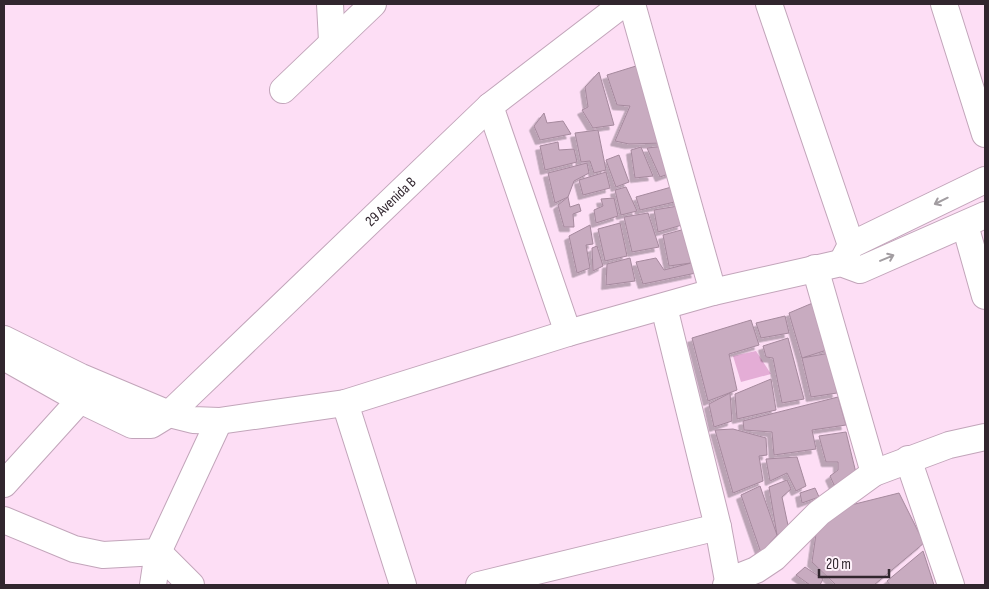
<svg xmlns="http://www.w3.org/2000/svg" width="989" height="589" viewBox="0 0 989 589" font-family="'Sofia Sans Condensed',sans-serif">
<defs>
<filter id="shadow"><feDropShadow dx="-4.5" dy="4.5" stdDeviation="0" flood-color="#0004"/></filter>
</defs>
<rect width="100%" height="100%" fill="#fddef5"/>
<path fill="#e4add6" d="M 756,351 L 771,374 L 741,382 L 733,356 Z"/>
<g fill="#c8abc0" stroke="#a5899d" filter="url(#shadow)">
<path d="M 636,66 L 663,143 L 629,144 L 615,141 L 630,106 L 617,105 L 607,75 Z"/>
<path d="M 599,72 L 614,125 L 593,128 L 582,110 L 588,107 L 585,87 Z"/>
<path d="M 544,113 L 547,123 L 563,121 L 571,134 L 540,140 L 534,126 Z"/>
<path d="M 598,130 L 606,170 L 594,173 L 590,161 L 581,162 L 575,133 Z"/>
<path d="M 558,142 L 559,150 L 574,149 L 577,162 L 545,170 L 540,146 Z"/>
<path d="M 666,146 L 671,173 L 660,177 L 647,148 Z"/>
<path d="M 641,147 L 653,176 L 635,178 L 631,150 Z"/>
<path d="M 619,155 L 629,182 L 616,187 L 606,160 Z"/>
<path d="M 587,163 L 589,173 L 574,181 L 568,197 L 555,203 L 548,173 Z"/>
<path d="M 606,172 L 610,188 L 583,195 L 579,180 Z"/>
<path d="M 675,186 L 679,201 L 640,210 L 636,197 Z"/>
<path d="M 626,187 L 637,211 L 621,215 L 615,190 Z"/>
<path d="M 568,197 L 570,207 L 579,204 L 581,211 L 573,214 L 574,227 L 564,227 L 558,205 Z"/>
<path d="M 614,198 L 618,216 L 596,223 L 594,210 L 603,206 L 601,199 Z"/>
<path d="M 678,206 L 682,225 L 658,232 L 654,210 Z"/>
<path d="M 648,213 L 659,247 L 632,252 L 624,217 Z"/>
<path d="M 620,223 L 627,256 L 605,261 L 598,229 Z"/>
<path d="M 590,225 L 593,244 L 586,245 L 590,268 L 577,273 L 569,236 Z"/>
<path d="M 685,229 L 691,263 L 669,266 L 663,235 Z"/>
<path d="M 597,246 L 603,266 L 593,271 L 592,248 Z"/>
<path d="M 630,258 L 635,281 L 606,285 L 607,264 Z"/>
<path d="M 656,258 L 664,270 L 691,263 L 696,273 L 643,284 L 636,262 Z"/>
<path d="M 815,302 L 830,349 L 802,358 L 789,313 Z"/>
<path d="M 785,316 L 789,333 L 761,338 L 756,323 Z"/>
<path d="M 751,320 L 759,345 L 729,354 L 737,390 L 708,401 L 692,338 Z"/>
<path d="M 788,338 L 804,399 L 782,403 L 773,358 L 766,357 L 763,346 Z"/>
<path d="M 830,353 L 837,393 L 811,397 L 802,358 Z"/>
<path d="M 771,379 L 776,410 L 737,419 L 735,394 Z"/>
<path d="M 730,393 L 732,421 L 714,427 L 709,404 Z"/>
<path d="M 838,397 L 846,425 L 812,430 L 816,449 L 774,455 L 772,432 L 744,430 L 743,421 Z"/>
<path d="M 733,429 L 766,438 L 767,455 L 759,456 L 763,481 L 733,493 L 715,430 Z"/>
<path d="M 846,432 L 857,477 L 834,485 L 830,476 L 838,470 L 838,462 L 826,462 L 819,436 Z"/>
<path d="M 797,457 L 806,486 L 796,491 L 787,473 L 770,481 L 766,459 Z"/>
<path d="M 787,480 L 791,489 L 782,497 L 789,530 L 777,535 L 769,487 Z"/>
<path d="M 760,486 L 777,535 L 761,553 L 741,495 Z"/>
<path d="M 815,488 L 819,497 L 802,503 L 800,493 Z"/>
<path d="M 899,493 L 924,543 L 874,585 L 836,585 L 812,562 L 819,513 Z"/>
<path d="M 923,551 L 934,585 L 890,585 L 887,581 Z"/>
<path d="M 805,567 L 823,579 L 820,585 L 810,585 L 796,575 Z"/>
</g>
<g fill="none" stroke-linecap="round" stroke-linejoin="round">
<defs>
<g id="minor">
<path d="M 330,4 L 332,41"/>
<path d="M 632,4 L 713,292"/>
<path d="M 769,4 L 851,245"/>
<path d="M 944,4 L 985,134"/>
<path d="M 283,90 L 373,4"/>
<path d="M 490,106 L 568,333"/>
<path d="M 965,225 L 985,296"/>
<path d="M 843,260 L 851,245 L 985,180"/>
<path d="M 815,268 L 874,473"/>
<path d="M 664,307 L 718,527 L 728,581 L 726,585"/>
<path d="M 4,339 L 81,377 L 169,414 L 193,420 L 219,421 L 345,403 L 568,333 L 713,292 L 841,263 L 860,270 L 985,215"/>
<path id="s1" d="M 11,361 L 80,400 L 132,425 L 151,425 L 169,414 L 490,106 L 623,4"/>
<path d="M 345,403 L 403,585"/>
<path d="M 908,459 L 951,585"/>
<path d="M 4,484 L 80,400"/>
<path d="M 4,520 L 74,549 L 103,555 L 158,552 L 191,585"/>
<path d="M 728,581 L 756,570 L 774,558 L 819,513 L 874,473 L 949,445 L 985,437"/>
<path d="M 153,585 L 158,552 L 219,421"/>
<path d="M 479,585 L 718,527"/>
</g>
</defs>
<use href="#minor" stroke="#c2a5ba" stroke-width="28"/>
<use href="#minor" stroke="#fff" stroke-width="26"/>
</g>
<defs><path id="oneway-shaft" d="M-6 0H5M1.5-3L5.5 0L1.5 3" fill="none" stroke-width="1.6" stroke-linecap="round" stroke-linejoin="round" transform="scale(1.25)"/></defs>
<g stroke="#a29da1">
<use href="#oneway-shaft" transform="translate(941 201) rotate(154)"/>
<use href="#oneway-shaft" transform="translate(887 258) rotate(-23)"/>
</g>
<g text-anchor="middle" dominant-baseline="central" stroke-width="5" stroke-linejoin="round" paint-order="stroke">
<g font-size="15" fill="#31262e" stroke="#fff2fb">
<text stroke="none"><textPath href="#s1" startOffset="484">29 Avenida B</textPath></text>
</g>
</g>
<rect width="989" height="589" fill="none" stroke="#31262e" stroke-width="10"/>
<path d="M819 569v8h70v-8" fill="none" stroke="#31262e" stroke-width="2.5"/>
<text x="826" y="569" font-size="15" fill="#31262e" stroke="#fff2fb" stroke-width="4" paint-order="stroke">20 m</text>
</svg>
